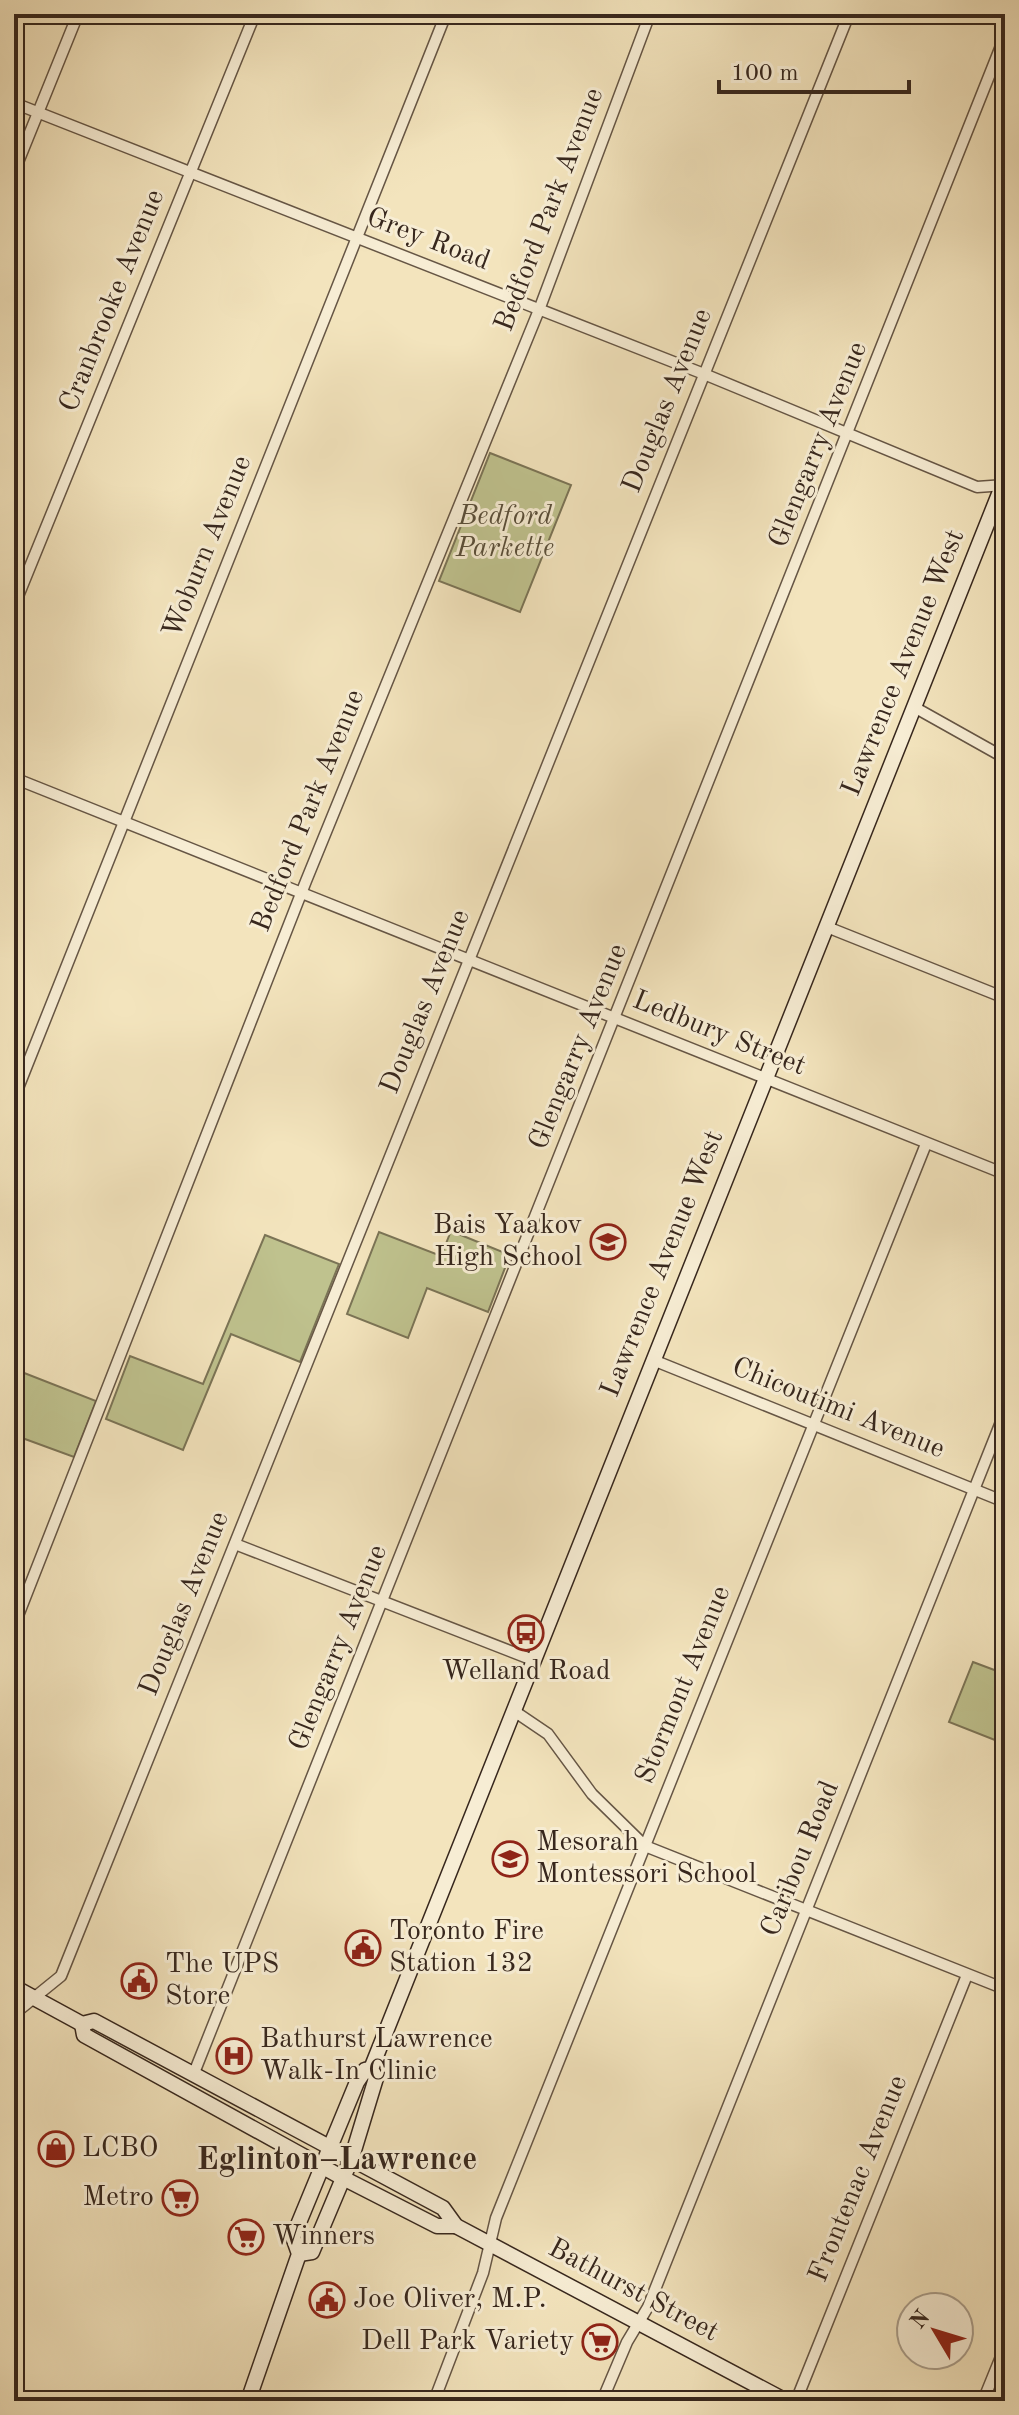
<svg xmlns="http://www.w3.org/2000/svg" width="1019" height="2415" viewBox="0 0 1019 2415" font-family="'Old Standard TT',serif">
<rect width="100%" height="100%" fill="#f3e4bd"/>
<filter id="stains"><feTurbulence type="fractalNoise" baseFrequency=".0025" numOctaves="4"/><feColorMatrix values="0 0 0 0 .2 0 0 0 0 .09 0 0 0 0 .02 0 0 0 .5 -.17"/></filter>
<radialGradient id="worn" r=".72"><stop offset=".6" stop-color="#630" stop-opacity="0"/><stop offset="1" stop-color="#630" stop-opacity=".3"/></radialGradient>
<g fill="#bfc28e" stroke="#7b7456" stroke-width="2">
<path d="M 490,453 L 571,485 L 520,612 L 439,581 Z"/>
<path d="M 451,1231 L 510,1255 L 488,1312 L 427,1288 L 408,1338 L 347,1314 L 379,1232 L 441,1256 Z"/>
<path d="M 265,1235 L 339,1264 L 300,1362 L 231,1334 L 183,1450 L 106,1419 L 130,1356 L 203,1384 Z"/>
<path d="M 14,1369 L 96,1401 L 74,1457 L 14,1435 Z"/>
<path d="M 973,1662 L 1005,1674 L 1005,1744 L 949,1722 Z"/>
</g>
<g fill="none" stroke-linecap="round" stroke-linejoin="round">
<defs>
<g id="minor">
<path d="M 14,103 L 704,374 L 977,487 L 1005,485"/>
<path d="M 14,172 L 78,14"/>
<path d="M 14,606 L 255,14"/>
<path d="M 914,707 L 1005,758"/>
<path d="M 14,778 L 1005,1174"/>
<path d="M 827,927 L 1005,998"/>
<path d="M 14,1098 L 446,14"/>
<path d="M 653,1360 L 1005,1502"/>
<path d="M 235,1544 L 533,1660"/>
<path d="M 14,1626 L 306,881 L 539,310 L 650,14"/>
<path d="M 514,1711 L 548,1734 L 592,1794 L 645,1846 L 1005,1989"/>
<path d="M 14,2014 L 61,1976 L 849,14"/>
<path d="M 194,2073 L 1005,36"/>
<path d="M 434,2401 L 483,2273 L 496,2218 L 926,1144"/>
<path d="M 602,2401 L 627,2342 L 648,2307 L 1005,1412"/>
<path d="M 796,2401 L 967,1975"/>
<path d="M 983,2401 L 1005,2347"/>
</g>
<g id="secondary">
<path d="M 14,1987 L 82,2024 L 94,2021 L 443,2208 L 456,2226 L 786,2401"/>
<path d="M 82,2024 L 84,2035 L 343,2178 L 437,2226 L 456,2226"/>
<path d="M 299,2254 L 312,2252 L 352,2157 L 376,2078 L 371,2069 L 1005,479"/>
<path d="M 248,2401 L 299,2254 L 293,2237 L 357,2082 L 365,2070 L 371,2069"/>
</g>
</defs>
<use href="#minor" stroke="#665645" stroke-width="13"/>
<use href="#secondary" stroke="#37271d" stroke-width="17"/>
<use href="#minor" stroke="#f7edd4" stroke-width="10"/>
<use href="#secondary" stroke="#f7edd4" stroke-width="14"/>
</g>
<defs>
<symbol id="school-ring" viewBox="-11 -11 22 22"><circle r="9.5" fill="#f7edd4" stroke="#8f2418" stroke-width="1.5"/><path d="M0-5L7-2L0 1L-7-2ZM-4 1L0 2.5L4 1V4Q0 6-4 4Z" fill="#8f2418"/></symbol>
<symbol id="bus-ring" viewBox="-11 -11 22 22"><circle r="9.5" fill="#f7edd4" stroke="#8f2418" stroke-width="1.5"/><path d="M-5-6H5V4H4V6H2V4H-2V6H-4V4H-5ZM-3.5-4V0h7V-4ZM-3.5 1.2v1.5H-2V1.2ZM2 1.2v1.5H3.5V1.2Z" fill="#8f2418"/></symbol>
<symbol id="civic-ring" viewBox="-11 -11 22 22"><circle r="9.5" fill="#f7edd4" stroke="#8f2418" stroke-width="1.5"/><path d="M-.6-6.5H3V-4.5H.6V-3L4-1V1h2V6H-6V1h2V-1L-.6-3ZM-1.2 2.5V6h2.4V2.5Z" fill="#8f2418"/></symbol>
<symbol id="hospital-ring" viewBox="-11 -11 22 22"><circle r="9.5" fill="#f7edd4" stroke="#8f2418" stroke-width="1.5"/><path d="M-5-5h3v3.5h4V-5h3V5h-3V1.5h-4V5h-3Z" fill="#8f2418"/></symbol>
<symbol id="shop-ring" viewBox="-11 -11 22 22"><circle r="9.5" fill="#f7edd4" stroke="#8f2418" stroke-width="1.5"/><path d="M-5-2.5h2.3a2.7 3.5 0 0 1 5.4 0H5L5.5 6h-11ZM-1.5-2.5h3a1.5 2.3 0 0 0-3 0Z" fill="#8f2418"/></symbol>
<symbol id="supermarket-ring" viewBox="-11 -11 22 22"><circle r="9.5" fill="#f7edd4" stroke="#8f2418" stroke-width="1.5"/><path d="M-6-5.5h2.5l.6 2H6L4.5 2H-2.5L-4.4-4H-6ZM-1.5 3.2a1.3 1.3 0 1 0 .1 0ZM3 3.2a1.3 1.3 0 1 0 .1 0Z" fill="#8f2418"/></symbol>
</defs>
<g fill-rule="evenodd">
<use href="#school-ring" x="588" y="1222" width="40" height="40"/>
<use href="#bus-ring" x="506" y="1613" width="40" height="40"/>
<use href="#school-ring" x="490" y="1839" width="40" height="40"/>
<use href="#civic-ring" x="343" y="1928" width="40" height="40"/>
<use href="#civic-ring" x="119" y="1961" width="40" height="40"/>
<use href="#hospital-ring" x="214" y="2036" width="40" height="40"/>
<use href="#shop-ring" x="36" y="2129" width="40" height="40"/>
<use href="#supermarket-ring" x="160" y="2178" width="40" height="40"/>
<use href="#supermarket-ring" x="226" y="2217" width="40" height="40"/>
<use href="#civic-ring" x="307" y="2280" width="40" height="40"/>
<use href="#supermarket-ring" x="580" y="2322" width="40" height="40"/>
</g>
<g text-anchor="middle" dominant-baseline="central" stroke-width="6" stroke-linejoin="round" paint-order="stroke">
<g font-size="28" fill="#37271d" stroke="#f7edd4">
<text transform="translate(550 210) rotate(-69)">Bedford Park Avenue</text>
<text transform="translate(428 240) rotate(21)">Grey Road</text>
<text transform="translate(113 301) rotate(-68)">Cranbrooke Avenue</text>
<text transform="translate(668 401) rotate(-68)">Douglas Avenue</text>
<text transform="translate(819 445) rotate(-68)">Glengarry Avenue</text>
<text transform="translate(208 547) rotate(-68)">Woburn Avenue</text>
<text transform="translate(904 663) rotate(-68)">Lawrence Avenue West</text>
<text transform="translate(309 811) rotate(-68)">Bedford Park Avenue</text>
<text transform="translate(426 1002) rotate(-68)">Douglas Avenue</text>
<text transform="translate(719 1034) rotate(22)">Ledbury Street</text>
<text transform="translate(579 1047) rotate(-68)">Glengarry Avenue</text>
<text transform="translate(663 1264) rotate(-68)">Lawrence Avenue West</text>
<text transform="translate(838 1409) rotate(22)">Chicoutimi Avenue</text>
<text transform="translate(185 1604) rotate(-68)">Douglas Avenue</text>
<text transform="translate(339 1648) rotate(-68)">Glengarry Avenue</text>
<text transform="translate(684 1685) rotate(-68)">Stormont Avenue</text>
<text transform="translate(801 1859) rotate(-68)">Caribou Road</text>
<text transform="translate(859 2179) rotate(-68)">Frontenac Avenue</text>
<text transform="translate(633 2291) rotate(28)">Bathurst Street</text>
</g>
<g font-size="28" font-style="italic" fill="#594e39" stroke="#f7edd4">
<text x="505" y="517">Bedford<tspan x="505" dy="32">Parkette</tspan></text>
</g>
<g font-size="28" fill="#37271d" stroke="#f7edd4" text-anchor="start">
<text x="582" y="1226" text-anchor="end">Bais Yaakov<tspan x="582" dy="32">High School</tspan></text>
<text x="526" y="1672" text-anchor="middle">Welland Road</text>
<text x="536" y="1843">Mesorah<tspan x="536" dy="32">Montessori School</tspan></text>
<text x="389" y="1932">Toronto Fire<tspan x="389" dy="32">Station 132</tspan></text>
<text x="165" y="1965">The UPS<tspan x="165" dy="32">Store</tspan></text>
<text x="260" y="2040">Bathurst Lawrence<tspan x="260" dy="32">Walk-In Clinic</tspan></text>
<text x="82" y="2149">LCBO</text>
<text x="154" y="2198" text-anchor="end">Metro</text>
<text x="272" y="2237">Winners</text>
<text x="353" y="2300">Joe Oliver, M.P.</text>
<text x="574" y="2342" text-anchor="end">Dell Park Variety</text>
</g>
<g font-size="32" font-weight="bold" fill="#37271d" stroke="#f7edd4">
<text x="337" y="2161">Eglinton–Lawrence</text>
</g>
</g>
<rect width="1019" height="2415" fill="none" stroke="#f3e4bd" stroke-width="48"/>
<rect x="16" y="16" width="987" height="2383" fill="none" stroke="#37271d" stroke-width="4"/>
<rect x="24" y="24" width="971" height="2367" fill="none" stroke="#37271d" stroke-width="2"/>
<g transform="translate(935 2331) rotate(308)"><circle r="38" fill="#f7edd4" stroke="#aa9e8b" stroke-width="2"/>
<path d="M0-6L14 30L0 20L-14 30Z" fill="#8f2418"/>
<text y="-12" font-size="22" font-weight="bold" text-anchor="middle" fill="#37271d">N</text>
</g>
<path d="M719 80v12h190v-12" fill="none" stroke="#37271d" stroke-width="4"/>
<text x="731" y="80" font-size="24" fill="#37271d" stroke="#f7edd4" stroke-width="6" paint-order="stroke">100 m</text>
<rect width="100%" height="100%" filter="url(#stains)"/>
<rect width="100%" height="100%" fill="url(#worn)"/>
</svg>
